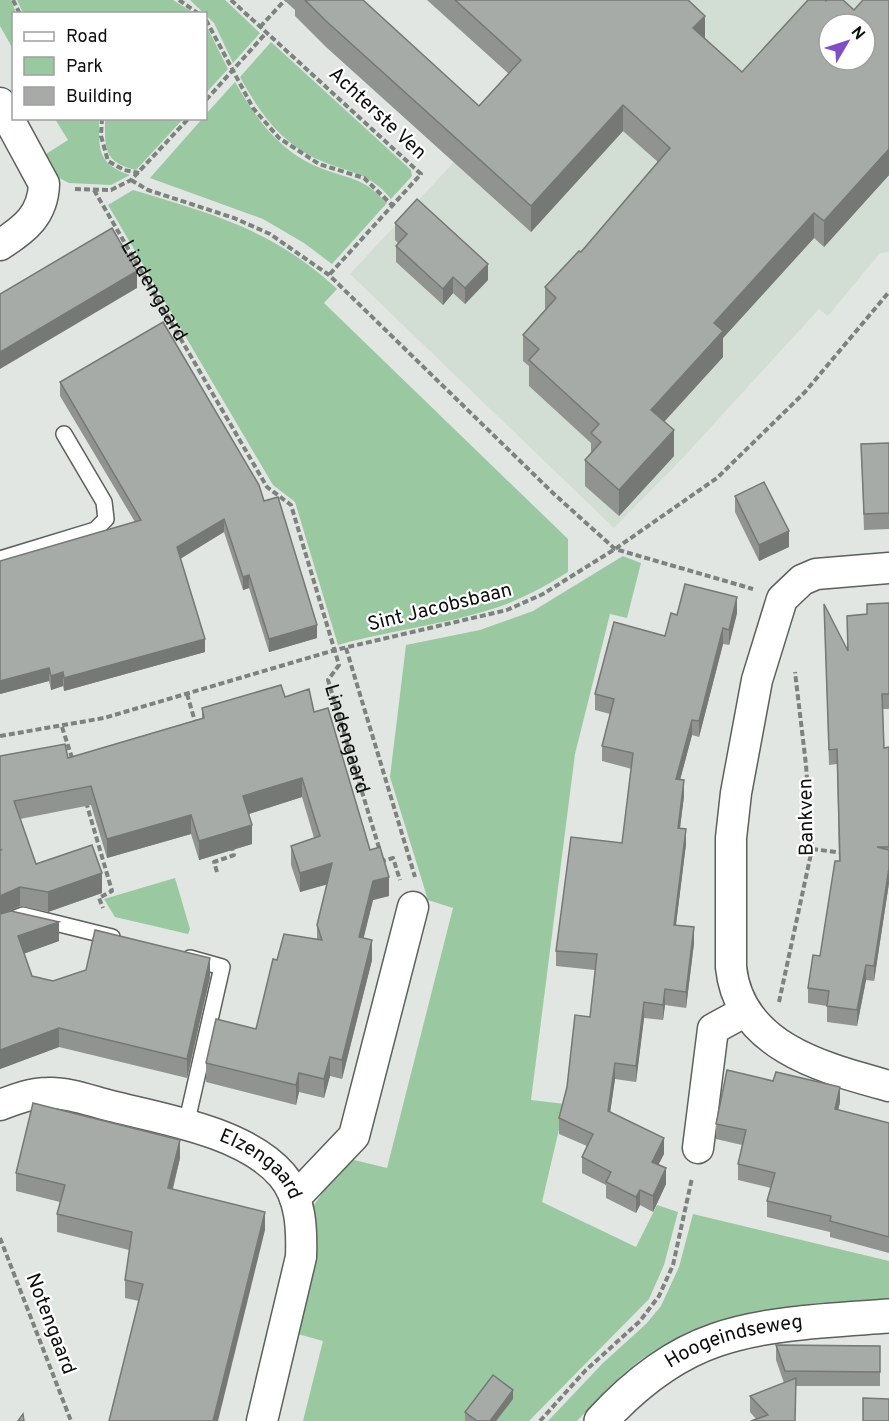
<svg xmlns="http://www.w3.org/2000/svg" width="889" height="1421" viewBox="0 0 889 1421" font-family="Overpass,sans-serif">
<rect width="100%" height="100%" fill="#e1e6e2"/>
<path fill="#d2ddd3" fill-rule="evenodd" d="M 613,0 L 889,0 L 889,252 L 880,253 L 828,316 L 819,309 L 679,462 L 614,528 L 350,274 L 455,161 ZM 829,24 L 865,24 L 865,60 L 829,60 Z"/>
<g fill="#9ac9a1">
<path d="M 0,0 L 11,0 L 16,13 L 14,14 L 13,49 L 0,26 Z"/>
<path d="M 17,0 L 173,0 L 194,13 L 23,13 Z"/>
<path d="M 190,0 L 225,0 L 260,33 L 233,63 L 214,23 Z"/>
<path d="M 206,25 L 228,69 L 206,93 Z"/>
<path d="M 271,42 L 411,170 L 412,176 L 391,199 C 368,171 349,173 319,160 C 280,142 260,113 240,77 Z"/>
<path d="M 235,82 C 256,118 278,150 318,167 C 350,180 362,176 387,203 L 332,264 L 304,243 L 263,219 L 150,178 L 202,119 L 206,118 L 206,114 Z"/>
<path d="M 55,119 L 99,119 C 99,149 97,164 130,175 L 111,185 L 69,183 L 59,178 L 46,154 L 68,140 Z"/>
<path d="M 105,119 L 105,118 L 183,119 L 136,170 C 103,162 105,148 105,119 Z"/>
<path d="M 133,190 C 213,214 274,230 337,289 L 324,303 L 568,539 L 568,572 C 549,584 529,595 507,604 C 453,624 394,629 338,645 L 295,502 L 273,485 L 108,205 Z"/>
<path d="M 623,556 L 641,563 L 627,618 L 610,614 L 575,754 L 531,1100 L 565,1104 L 542,1202 L 636,1247 L 657,1205 L 678,1212 L 664,1265 L 649,1299 L 529,1421 L 303,1421 L 323,1341 L 298,1334 L 312,1208 L 346,1158 L 387,1168 L 453,908 L 428,900 L 390,777 L 406,645 L 480,630 L 533,611 Z"/>
<path d="M 175,878 L 190,929 L 188,934 L 115,917 L 104,899 Z"/>
<path d="M 693,1214 L 889,1261 L 889,1299 C 807,1306 723,1308 651,1353 C 622,1371 600,1397 577,1421 L 548,1421 L 603,1363 L 646,1324 L 661,1306 L 679,1267 Z"/>
</g>
<g fill="none" stroke-linecap="round" stroke-linejoin="round">
<defs>
<g id="lane">
<path d="M 0,559 L 95,530 L 106,519 L 104,502 L 64,434"/>
<path d="M 0,924 L 23,915 L 112,937"/>
<path d="M 186,1125 L 222,967 L 190,958"/>
</g>
<g id="street">
<path d="M 0,103 L 44,184 C 43,215 25,229 0,245"/>
<path d="M 889,568 L 816,574 L 802,580 L 782,599 L 757,680 L 736,793 L 731,838 L 731,967 C 739,1047 824,1068 889,1086"/>
<path id="s2" d="M 0,1105 C 16,1099 31,1093 48,1093 C 68,1092 91,1101 111,1106 C 163,1119 245,1132 282,1175 C 301,1197 302,1229 301,1257 L 262,1421"/>
<path d="M 698,1148 L 713,1029 L 744,1012"/>
<path d="M 295,1198 L 354,1136 L 413,907"/>
</g>
<g id="secondary">
<path id="s3" d="M 601,1421 C 632,1387 672,1355 716,1340 C 767,1322 835,1320 889,1316"/>
</g>
</defs>
<use href="#lane" stroke="#5c605c" stroke-width="18"/>
<use href="#street" stroke="#5c605c" stroke-width="33"/>
<use href="#secondary" stroke="#5c605c" stroke-width="36"/>
<g stroke="#7e827f" stroke-width="4" stroke-dasharray="6 3" stroke-linecap="butt">
<path d="M 13,0 L 20,14"/>
<path d="M 179,0 L 199,14"/>
<path d="M 231,0 L 421,174 L 329,275"/>
<path d="M 206,20 L 253,108 L 279,138 L 319,164 L 364,178 L 392,205"/>
<path d="M 260,27 L 285,0"/>
<path d="M 206,100 L 266,33"/>
<path d="M 102,118 L 101,136 L 108,161 L 124,170 L 139,173"/>
<path d="M 131,180 L 148,190 L 234,218 L 270,234 L 329,275 L 554,494 L 615,549 L 753,589"/>
<path d="M 75,189 L 111,190 L 131,180 L 189,118"/>
<path id="s1" d="M 94,190 L 267,487 L 291,505 L 339,665 L 328,680 L 380,851"/>
<path d="M 346,648 L 415,877"/>
<path d="M 187,694 L 196,725"/>
<path d="M 62,727 L 73,761"/>
<path d="M 0,736 L 104,718 L 335,650 L 507,610 L 543,594 L 615,549 L 717,478 L 805,392 L 889,292"/>
<path d="M 86,802 L 112,891 L 99,898 L 103,908"/>
<path d="M 812,849 L 844,853"/>
<path d="M 382,858 L 383,861 L 393,858 L 400,880"/>
<path d="M 217,872 L 214,862 L 234,855 L 232,848"/>
<path d="M 779,1002 L 812,849 L 806,765 L 795,672"/>
<path d="M 0,1238 L 71,1421"/>
<path d="M 540,1421 L 585,1371 L 640,1321 L 659,1296 L 673,1265 L 692,1178"/>
</g>
<use href="#lane" stroke="#fff" stroke-width="15"/>
<use href="#street" stroke="#fff" stroke-width="30"/>
<use href="#secondary" stroke="#fff" stroke-width="33"/>
</g>
<g fill="#909390">
<path d="M 284,0 L 363,0 L 479,106 L 509,74 L 427,0 L 688,0 L 705,38 L 742,72 L 854,10 L 889,0 L 889,175 L 824,247 L 814,238 L 723,338 L 723,357 L 664,422 L 674,456 L 619,516 L 585,486 L 585,460 L 591,454 L 591,443 L 529,386 L 529,366 L 523,361 L 523,335 L 545,310 L 545,287 L 581,252 L 658,162 L 623,131 L 531,232 L 326,47 L 295,16 L 295,10 Z"/>
<path d="M 395,223 L 488,280 L 465,304 L 453,293 L 443,305 L 396,262 L 396,246 L 398,243 L 395,240 Z"/>
<path d="M 60,382 L 264,501 L 317,638 L 269,652 L 249,588 L 243,590 L 224,532 L 180,558 L 205,652 L 64,691 L 63,686 L 51,690 L 49,681 L 0,694 L 135,522 L 60,396 Z"/>
<path d="M 889,443 L 889,529 L 864,530 L 861,444 Z"/>
<path d="M 735,496 L 789,547 L 759,561 L 735,512 Z"/>
<path d="M 889,603 L 889,709 L 883,709 L 884,748 L 889,747 L 889,883 L 874,981 L 866,980 L 857,1026 L 827,1022 L 827,1006 L 808,1003 L 808,988 L 820,956 L 839,861 L 837,764 L 829,765 L 824,604 L 847,650 L 847,616 L 867,614 Z"/>
<path d="M 737,613 L 729,645 L 723,644 L 699,737 L 692,735 L 680,780 L 684,796 L 680,828 L 686,844 L 676,925 L 694,943 L 686,1008 L 665,1005 L 663,1020 L 644,1018 L 636,1082 L 615,1079 L 610,1112 L 664,1154 L 658,1165 L 666,1184 L 653,1212 L 640,1205 L 636,1213 L 606,1198 L 606,1185 L 582,1173 L 582,1157 L 587,1146 L 559,1134 L 559,1118 L 590,1017 L 595,970 L 556,966 L 556,951 L 622,843 L 632,769 L 602,761 L 602,746 L 610,714 L 595,710 L 595,694 L 665,636 L 677,615 Z"/>
<path d="M 285,697 L 314,712 L 389,896 L 373,900 L 363,938 L 372,960 L 342,1079 L 330,1076 L 324,1098 L 299,1092 L 296,1105 L 206,1082 L 206,1063 L 256,1029 L 277,960 L 317,940 L 317,925 L 327,884 L 300,892 L 291,865 L 291,846 L 314,838 L 302,797 L 248,814 L 252,844 L 199,860 L 191,834 L 107,858 L 91,805 L 20,819 L 36,864 L 102,893 L 48,912 L 20,906 L 5,912 L 59,941 L 24,953 L 32,976 L 53,981 L 210,977 L 187,1078 L 59,1047 L 0,1069 L 0,756 L 68,758 L 202,718 L 202,708 Z"/>
<path d="M 840,1102 L 838,1110 L 889,1123 L 889,1253 L 830,1237 L 830,1232 L 767,1217 L 767,1201 L 771,1188 L 738,1180 L 738,1164 L 742,1145 L 716,1139 L 716,1124 Z"/>
<path d="M 180,1158 L 173,1189 L 265,1230 L 139,1301 L 125,1298 L 125,1280 L 129,1250 L 57,1232 L 57,1214 L 60,1202 L 16,1191 L 16,1173 Z"/>
<path d="M 776,1345 L 880,1346 L 880,1386 L 796,1386 L 795,1421 L 756,1419 L 750,1412 L 750,1396 L 784,1383 L 776,1360 Z"/>
<path d="M 513,1399 L 496,1421 L 466,1421 L 465,1420 L 465,1412 Z"/>
</g>
<g fill="#757875">
<path d="M 705,16 L 705,41 L 693,28 Z"/>
<path d="M 623,105 L 623,131 L 531,232 L 531,206 Z"/>
<path d="M 889,149 L 889,175 L 824,247 L 824,221 Z"/>
<path d="M 814,213 L 814,238 L 723,338 L 723,357 L 651,436 L 651,410 L 714,323 Z"/>
<path d="M 488,264 L 488,280 L 465,304 L 465,288 Z"/>
<path d="M 137,271 L 137,288 L 0,369 L 0,352 Z"/>
<path d="M 453,277 L 453,293 L 443,305 L 443,289 Z"/>
<path d="M 674,430 L 674,456 L 619,516 L 619,490 Z"/>
<path d="M 224,519 L 224,532 L 177,561 L 177,547 Z"/>
<path d="M 789,531 L 789,547 L 759,561 L 759,545 Z"/>
<path d="M 249,575 L 249,588 L 243,590 L 243,577 Z"/>
<path d="M 737,597 L 737,613 L 729,645 L 729,630 Z"/>
<path d="M 317,625 L 317,638 L 269,652 L 269,639 Z"/>
<path d="M 723,628 L 723,644 L 699,737 L 699,721 Z"/>
<path d="M 205,639 L 205,652 L 64,691 L 64,678 Z"/>
<path d="M 49,668 L 49,681 L 0,694 L 0,681 Z"/>
<path d="M 63,672 L 63,686 L 51,690 L 51,676 Z"/>
<path d="M 692,720 L 692,735 L 676,795 L 676,779 Z"/>
<path d="M 302,778 L 302,797 L 243,816 L 243,796 Z"/>
<path d="M 684,780 L 684,796 L 678,843 L 678,828 Z"/>
<path d="M 191,815 L 191,834 L 107,858 L 107,839 Z"/>
<path d="M 252,825 L 252,844 L 199,860 L 199,841 Z"/>
<path d="M 686,829 L 686,844 L 674,940 L 674,925 Z"/>
<path d="M 332,863 L 332,883 L 300,892 L 300,873 Z"/>
<path d="M 889,868 L 889,883 L 874,981 L 874,966 Z"/>
<path d="M 102,873 L 102,893 L 48,912 L 48,892 Z"/>
<path d="M 389,877 L 389,896 L 373,900 L 359,957 L 359,937 L 373,881 Z"/>
<path d="M 20,887 L 20,906 L 0,915 L 0,896 Z"/>
<path d="M 59,922 L 59,941 L 18,956 L 18,936 Z"/>
<path d="M 694,927 L 694,943 L 686,1008 L 686,992 Z"/>
<path d="M 372,940 L 372,960 L 342,1079 L 342,1060 Z"/>
<path d="M 210,958 L 210,977 L 187,1078 L 187,1059 Z"/>
<path d="M 866,965 L 866,980 L 857,1026 L 857,1010 Z"/>
<path d="M 665,989 L 665,1005 L 663,1020 L 663,1005 Z"/>
<path d="M 644,1002 L 644,1018 L 636,1082 L 636,1066 Z"/>
<path d="M 59,1028 L 59,1047 L 0,1069 L 0,1050 Z"/>
<path d="M 330,1057 L 330,1076 L 324,1098 L 324,1079 Z"/>
<path d="M 615,1063 L 615,1079 L 608,1127 L 608,1111 Z"/>
<path d="M 299,1073 L 299,1092 L 296,1105 L 296,1085 Z"/>
<path d="M 840,1087 L 840,1102 L 835,1125 L 835,1109 Z"/>
<path d="M 664,1138 L 664,1154 L 652,1177 L 652,1162 Z"/>
<path d="M 180,1140 L 180,1158 L 168,1206 L 168,1188 Z"/>
<path d="M 666,1168 L 666,1184 L 653,1212 L 653,1196 Z"/>
<path d="M 640,1190 L 640,1205 L 636,1213 L 636,1197 Z"/>
<path d="M 265,1212 L 265,1230 L 218,1421 L 213,1421 Z"/>
<path d="M 513,1390 L 513,1399 L 496,1421 L 490,1421 Z"/>
</g>
<g fill="#a7aba7" stroke="#757875" stroke-width="1.5" fill-rule="evenodd">
<path d="M 305,0 L 363,0 L 479,106 L 521,60 L 455,0 L 688,0 L 705,16 L 693,28 L 742,72 L 808,0 L 825,0 L 826,1 L 827,0 L 843,0 L 854,10 L 863,0 L 889,0 L 889,149 L 824,221 L 814,213 L 714,323 L 723,331 L 651,410 L 674,430 L 619,490 L 585,460 L 601,442 L 591,433 L 599,424 L 529,360 L 539,349 L 523,335 L 556,298 L 545,287 L 579,251 L 581,252 L 670,148 L 623,105 L 531,206 L 326,21 ZM 829,24 L 865,24 L 865,60 L 829,60 Z"/>
<path d="M 417,199 L 488,264 L 465,288 L 453,277 L 443,289 L 396,246 L 407,234 L 395,223 Z"/>
<path d="M 112,228 L 137,271 L 0,352 L 0,294 Z"/>
<path d="M 163,322 L 259,485 L 264,501 L 278,497 L 317,625 L 269,639 L 249,575 L 243,577 L 224,519 L 177,547 L 205,639 L 64,678 L 63,672 L 51,676 L 49,668 L 0,681 L 0,561 L 141,520 L 60,382 Z"/>
<path d="M 889,443 L 889,513 L 864,514 L 861,444 Z"/>
<path d="M 764,482 L 789,531 L 759,545 L 735,496 Z"/>
<path d="M 685,584 L 737,597 L 729,630 L 723,628 L 699,721 L 692,720 L 676,779 L 684,780 L 678,828 L 686,829 L 674,925 L 694,927 L 686,992 L 665,989 L 663,1005 L 644,1002 L 636,1066 L 615,1063 L 608,1111 L 664,1138 L 652,1162 L 666,1168 L 653,1196 L 640,1190 L 636,1197 L 606,1182 L 611,1172 L 582,1157 L 593,1134 L 559,1118 L 567,1087 L 575,1015 L 590,1017 L 597,954 L 556,951 L 571,837 L 622,843 L 633,753 L 602,746 L 614,699 L 595,694 L 614,622 L 665,636 L 671,613 L 677,615 Z"/>
<path d="M 889,603 L 889,694 L 882,694 L 884,748 L 889,747 L 889,847 L 877,847 L 889,850 L 889,868 L 874,966 L 866,965 L 857,1010 L 827,1006 L 829,991 L 808,988 L 813,955 L 820,956 L 835,861 L 840,861 L 837,749 L 829,750 L 824,604 L 848,651 L 847,616 L 867,614 L 867,604 Z"/>
<path d="M 281,685 L 285,697 L 309,689 L 314,712 L 328,708 L 370,850 L 380,847 L 389,877 L 373,881 L 359,937 L 372,940 L 342,1060 L 330,1057 L 324,1079 L 299,1073 L 296,1085 L 206,1063 L 216,1019 L 256,1029 L 273,959 L 277,960 L 284,934 L 322,940 L 317,925 L 332,863 L 300,873 L 291,846 L 320,836 L 302,778 L 243,796 L 252,825 L 199,841 L 191,815 L 107,839 L 91,786 L 14,801 L 36,864 L 92,845 L 102,873 L 48,892 L 20,887 L 0,896 L 0,851 L 1,850 L 0,850 L 0,756 L 65,744 L 68,758 L 204,718 L 202,708 Z"/>
<path d="M 11,911 L 59,922 L 18,936 L 32,976 L 53,981 L 86,970 L 95,930 L 210,958 L 187,1059 L 59,1028 L 0,1050 L 0,914 Z"/>
<path d="M 727,1070 L 773,1081 L 776,1072 L 840,1087 L 835,1109 L 889,1123 L 889,1237 L 830,1221 L 831,1216 L 767,1201 L 775,1173 L 738,1164 L 746,1130 L 716,1124 Z"/>
<path d="M 33,1103 L 180,1140 L 168,1188 L 265,1212 L 213,1421 L 109,1421 L 143,1284 L 125,1280 L 132,1232 L 57,1214 L 65,1185 L 16,1173 Z"/>
<path d="M 776,1345 L 880,1346 L 880,1372 L 785,1371 Z"/>
<path d="M 493,1375 L 513,1390 L 490,1421 L 477,1421 L 465,1412 Z"/>
<path d="M 796,1378 L 795,1421 L 751,1421 L 768,1415 L 750,1396 Z"/>
<path d="M 863,1398 L 889,1399 L 889,1421 L 863,1421 Z"/>
<path d="M 23,1414 L 24,1421 L 18,1421 Z"/>
</g>
<g text-anchor="middle" dominant-baseline="central" stroke-width="4.5" stroke-linejoin="round" paint-order="stroke">
<g font-size="20" fill="#0c0e0c" stroke="#fff">
<text transform="translate(377 114) rotate(43)">Achterste Ven</text>
<text stroke="none"><textPath href="#s1" startOffset="117">Lindengaard</textPath></text>
<text transform="translate(440 608) rotate(-14)">Sint Jacobsbaan</text>
<text stroke="none"><textPath href="#s1" startOffset="621">Lindengaard</textPath></text>
<text transform="translate(807 817) rotate(-91)">Bankven</text>
<text stroke="none"><textPath href="#s2" startOffset="278">Elzengaard</textPath></text>
<text transform="translate(50 1324) rotate(69)">Notengaard</text>
<text stroke="none"><textPath href="#s3" startOffset="159">Hoogeindseweg</textPath></text>
</g>
</g>
<rect x="12" y="12" width="195" height="108" fill="#ffffff" stroke="#9e9f9e" stroke-width="1.5"/>
<rect x="24" y="32" width="30" height="9" fill="#ffffff" stroke="#9e9f9e" stroke-width="1.5"/>
<text x="66" y="42" font-size="18" fill="#0c0e0c">Road</text>
<rect x="24" y="57" width="30" height="18" fill="#9ac9a1" stroke="#9e9f9e" stroke-width="1.5"/>
<text x="66" y="72" font-size="18" fill="#0c0e0c">Park</text>
<rect x="24" y="87" width="30" height="18" fill="#a7aba7" stroke="#9e9f9e" stroke-width="1.5"/>
<text x="66" y="102" font-size="18" fill="#0c0e0c">Building</text>
<g transform="translate(847 42) rotate(51)"><circle r="28" fill="#ffffff" stroke="#9e9f9e" stroke-width="1.5"/>
<path d="M0-4.5L10 22L0 15L-10 22Z" fill="#804fc8"/>
<text y="-9" font-size="16" font-weight="bold" text-anchor="middle" fill="#0c0e0c">N</text>
</g>
</svg>
